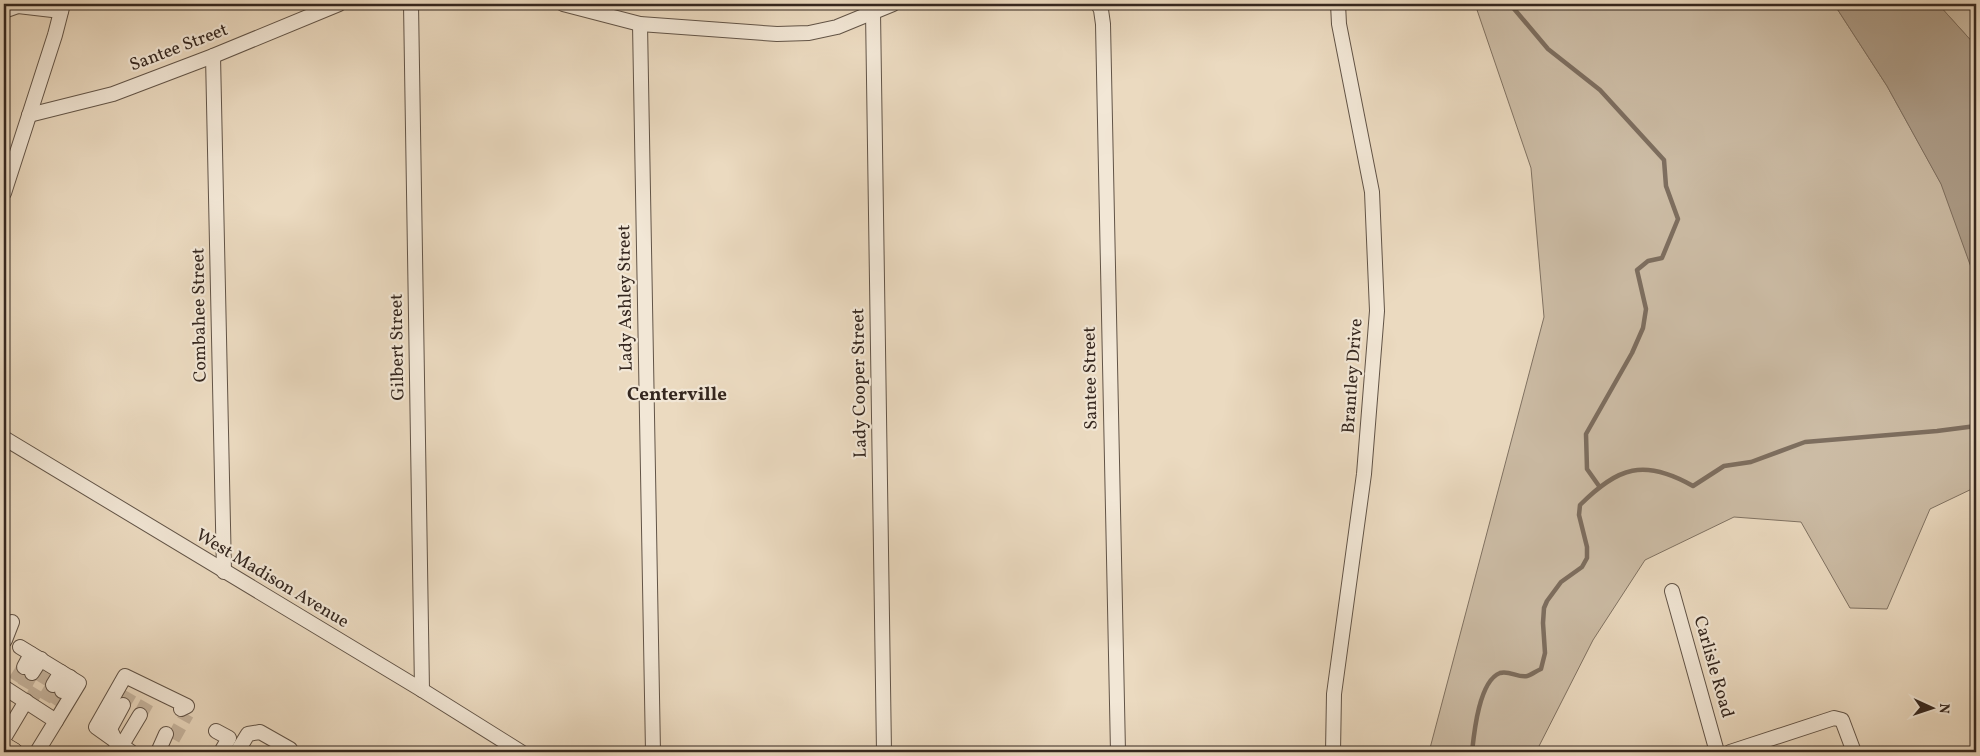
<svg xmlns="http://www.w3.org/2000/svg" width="1980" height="756" viewBox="0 0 1980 756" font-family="Vollkorn,serif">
<rect width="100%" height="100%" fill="#ebdac0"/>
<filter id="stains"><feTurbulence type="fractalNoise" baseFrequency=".004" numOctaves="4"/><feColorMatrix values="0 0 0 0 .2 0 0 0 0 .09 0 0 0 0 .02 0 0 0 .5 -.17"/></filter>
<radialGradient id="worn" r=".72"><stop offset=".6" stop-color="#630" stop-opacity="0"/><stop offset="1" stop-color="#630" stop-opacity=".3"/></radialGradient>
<g fill="#ccbca5" stroke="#807262">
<path d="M 1475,4 L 1834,4 L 1887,86 L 1943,187 L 1976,280 L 1976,487 L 1930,509 L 1887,609 L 1850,608 L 1801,522 L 1734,517 L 1645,560 L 1593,640 L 1536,752 L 1429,752 L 1544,317 L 1531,168 Z"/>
<path d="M 1938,4 L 1976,4 L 1976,46 Z"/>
</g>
<path fill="#ad9d89" stroke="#7d6e5f" d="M 1834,4 L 1938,4 L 1976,46 L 1976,281 L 1941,184 L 1887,86 Z"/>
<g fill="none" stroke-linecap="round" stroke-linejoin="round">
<g stroke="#7d6e5f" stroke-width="4.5">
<path d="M 1510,4 L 1548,49 L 1600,90 L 1664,160 L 1666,186 L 1678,219 L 1662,258 L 1648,261 L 1637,270 L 1646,309 L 1643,328 L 1632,353 L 1586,434 L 1587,469 L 1599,486"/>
<path d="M 1472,752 C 1474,733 1479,681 1500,673 C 1509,670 1518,678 1527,676 C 1531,675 1536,671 1541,669 L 1545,653 L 1543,623 L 1544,608 L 1547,601 L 1561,582 L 1582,567 L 1587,558 L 1587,547 L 1579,515 L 1580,505 C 1618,467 1644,458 1693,486 L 1724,466 L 1751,462 L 1805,442 L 1937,431 L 1976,426"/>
</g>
<g stroke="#c7b6a0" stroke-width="14" stroke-dasharray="14 7" stroke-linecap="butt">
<path d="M 15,681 L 24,667"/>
<path d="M 24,687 L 32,673"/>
<path d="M 44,700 L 53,685"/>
<path d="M 30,701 L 47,673"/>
<path d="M 53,704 L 62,691"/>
<path d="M 123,705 L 133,688"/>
<path d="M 140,715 L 149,699"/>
<path d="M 173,739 L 187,714"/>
</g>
<defs>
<g id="minor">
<path d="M 17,4 L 18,6 L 61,11"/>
<path d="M 411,4 L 422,690"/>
<path d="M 563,4 L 640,24 L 777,34 L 809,33 L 837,27 L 893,4"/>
<path d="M 1098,4 L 1101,10 L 1103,24 L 1118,752"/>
<path d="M 4,11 L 18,6"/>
<path d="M 873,12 L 884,752"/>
<path d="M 640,24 L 653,752"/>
<path d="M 213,56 L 224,572"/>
<path d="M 29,115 L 113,94 L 213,56 L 339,4"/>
<path d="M 4,193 L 55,35 L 63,4"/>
<path d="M 4,438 L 422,690 L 521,752"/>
<path d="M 1672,591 L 1717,752"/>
<path d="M 5,640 L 12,622"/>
<path d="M 20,647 L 79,683 L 56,721"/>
<path d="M 24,667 L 31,654"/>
<path d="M 32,673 L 41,659"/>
<path d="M 53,685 L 61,672"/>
<path d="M 5,688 L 56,721 L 37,752"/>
<path d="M 62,691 L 70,677"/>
<path d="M 216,731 L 229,738 L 221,752"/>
<path d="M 4,738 L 26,701"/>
<path d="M 116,742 L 110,729 L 123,705"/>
<path d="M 116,743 L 125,740 L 140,715"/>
<path d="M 131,752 L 96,727 L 125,676 L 187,706 L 181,709"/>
<path d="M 158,752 L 166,734"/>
<path d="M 237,752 L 248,734 L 260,732 L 290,749 L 290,752"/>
<path d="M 1333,752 L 1334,694 L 1364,474 L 1377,311 L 1372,192 L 1339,24 L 1338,4"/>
<path d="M 1730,752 L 1834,718 L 1842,720 L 1854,752"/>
</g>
<path id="major" d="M 4,746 L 14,752"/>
</defs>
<use href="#minor" stroke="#625447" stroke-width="16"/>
<use href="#major" stroke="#35271f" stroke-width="19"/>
<use href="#minor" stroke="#f2e7d6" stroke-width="14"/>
<use href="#major" stroke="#ebdac0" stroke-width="18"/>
</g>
<g text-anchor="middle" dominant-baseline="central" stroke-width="4.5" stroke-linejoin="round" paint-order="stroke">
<g font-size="18" fill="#35271f" stroke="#f2e7d6">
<text transform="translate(179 48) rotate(-21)">Santee Street</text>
<text transform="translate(626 298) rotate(-91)">Lady Ashley Street</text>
<text transform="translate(200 315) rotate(-91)">Combahee Street</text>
<text transform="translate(398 347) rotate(-91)">Gilbert Street</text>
<text transform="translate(1353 376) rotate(-86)">Brantley Drive</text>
<text transform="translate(1091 378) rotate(-91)">Santee Street</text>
<text transform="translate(860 383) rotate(-91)">Lady Cooper Street</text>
<text transform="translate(272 579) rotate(31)">West Madison Avenue</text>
<text transform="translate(1713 667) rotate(74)">Carlisle Road</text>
</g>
<g font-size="19" font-weight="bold" fill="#35271f" stroke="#f2e7d6">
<text x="677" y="395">Centerville</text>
</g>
</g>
<rect width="1980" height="756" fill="none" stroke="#ebdac0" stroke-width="20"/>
<rect x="5" y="5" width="1970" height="746" fill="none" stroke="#35271f" stroke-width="2.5"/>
<rect x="10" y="10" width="1960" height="736" fill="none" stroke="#35271f"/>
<g transform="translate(1932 708) rotate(93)" stroke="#f2e7d6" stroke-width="4" paint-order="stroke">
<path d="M0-4L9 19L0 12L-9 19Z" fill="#35271f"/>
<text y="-8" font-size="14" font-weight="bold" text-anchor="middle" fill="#35271f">N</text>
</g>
<rect width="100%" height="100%" filter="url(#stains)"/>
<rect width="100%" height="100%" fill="url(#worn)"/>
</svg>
